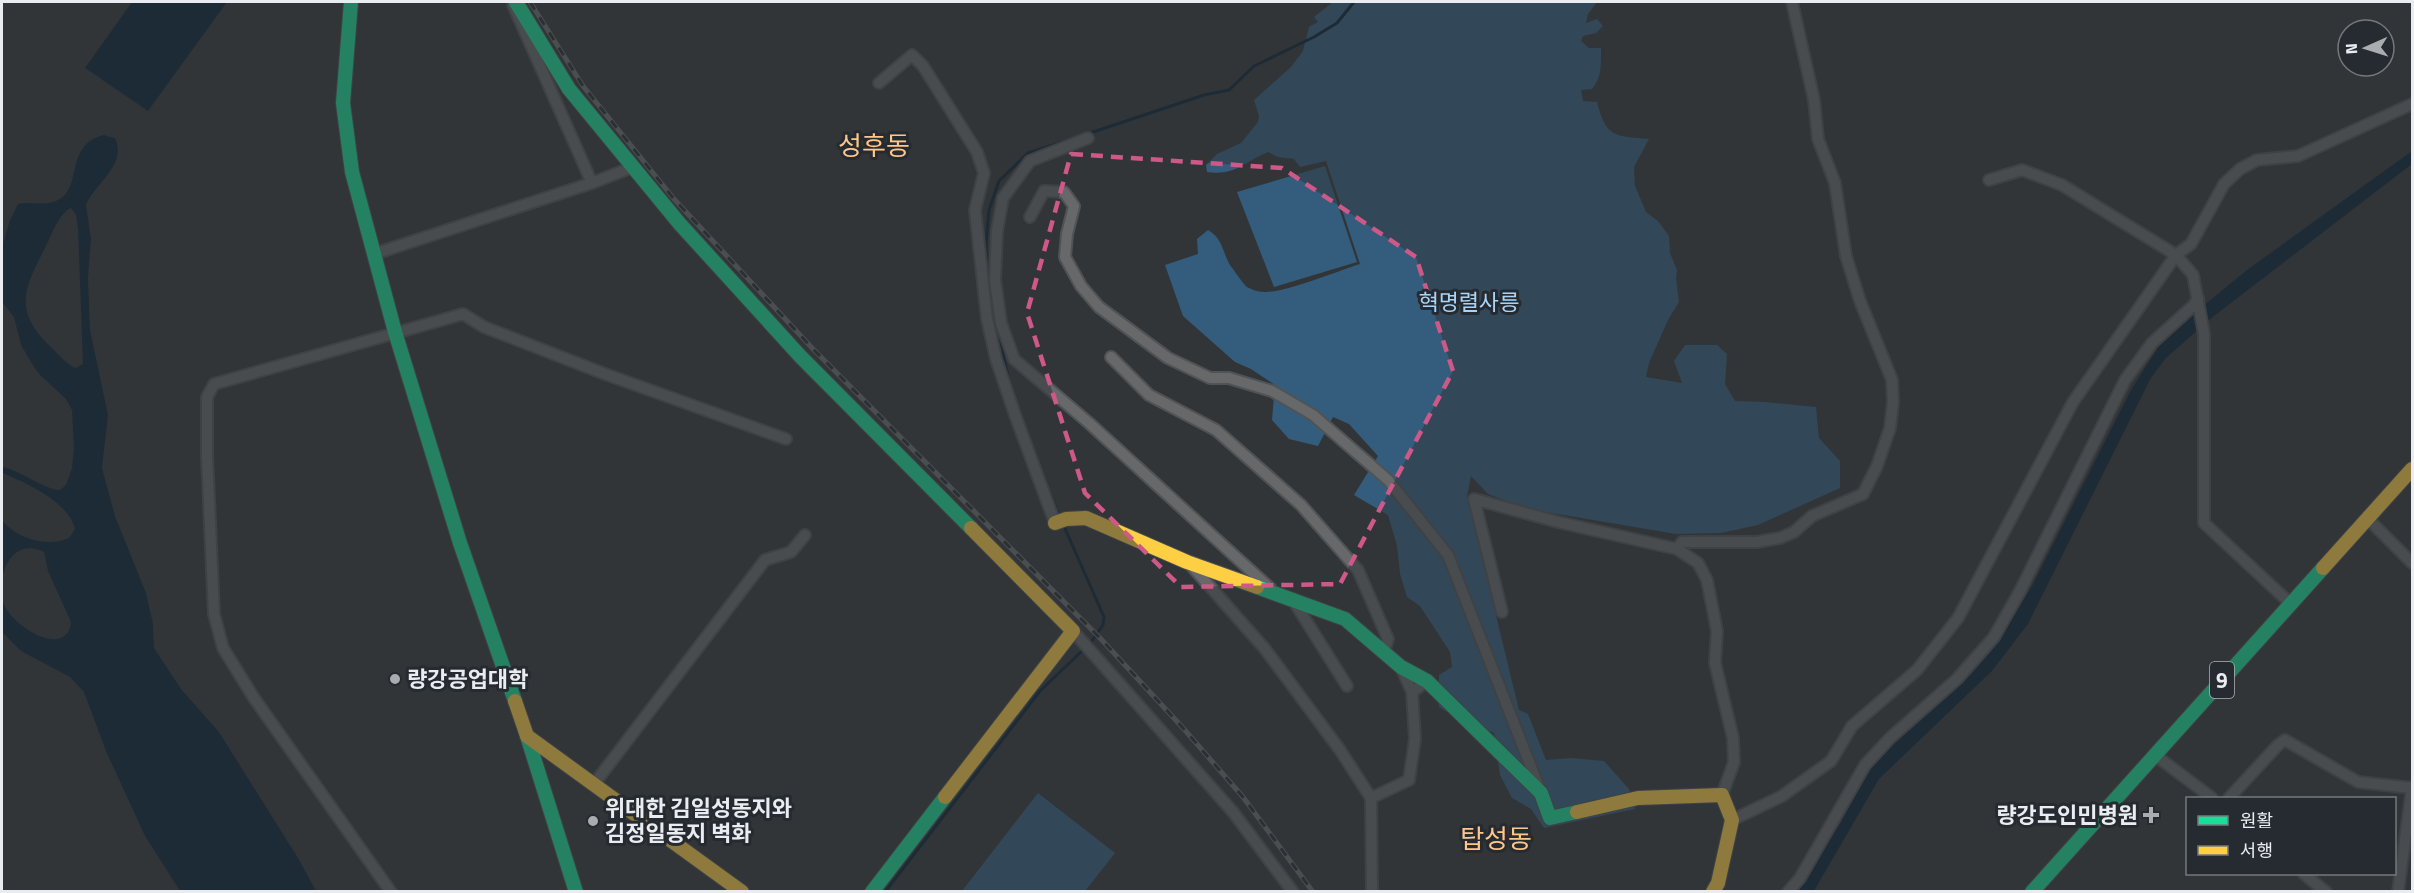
<svg xmlns="http://www.w3.org/2000/svg" width="2414" height="893" viewBox="0 0 2414 893" font-family="'Titillium Web','Noto Sans KR',sans-serif">
<rect width="100%" height="100%" fill="#323538"/>
<g fill="#345d7d">
<path d="M 1333,2 L 1597,2 L 1588,14 L 1586,23 L 1597,19 L 1603,26 L 1596,33 L 1583,36 L 1581,41 L 1589,48 L 1601,48 C 1601,64 1602,77 1592,89 L 1581,90 L 1583,101 L 1597,102 C 1606,138 1615,136 1649,139 L 1634,167 L 1635,186 L 1646,212 L 1658,221 L 1669,236 L 1670,253 L 1677,270 L 1676,278 L 1679,302 L 1668,320 L 1649,363 L 1646,377 L 1682,383 L 1674,361 L 1685,345 L 1717,345 L 1727,354 L 1725,384 L 1735,401 L 1765,402 L 1816,407 L 1819,438 L 1840,461 L 1840,488 L 1758,525 L 1721,533 L 1676,534 L 1528,509 L 1488,494 L 1471,476 L 1467,496 L 1519,710 L 1528,714 L 1546,760 L 1571,758 L 1604,761 L 1629,789 L 1635,809 L 1544,828 L 1531,809 L 1512,798 L 1500,775 L 1494,733 L 1453,716 L 1439,707 L 1439,675 L 1452,667 L 1450,652 L 1420,606 L 1407,597 L 1400,574 L 1397,546 L 1388,515 L 1354,495 L 1378,456 L 1349,424 L 1333,417 L 1318,446 L 1289,439 L 1272,420 L 1275,385 L 1251,369 L 1235,362 L 1183,316 L 1165,265 L 1198,254 L 1197,239 L 1208,230 C 1223,239 1222,251 1230,265 C 1233,269 1244,285 1247,287 C 1252,290 1259,292 1265,292 C 1284,293 1338,271 1360,264 L 1326,161 L 1300,167 L 1294,159 L 1278,157 L 1268,152 C 1243,162 1236,176 1207,172 L 1206,165 L 1217,154 L 1241,143 L 1258,122 L 1259,116 L 1254,100 L 1291,67 L 1303,51 L 1309,27 L 1318,22 L 1314,17 Z"/>
<path d="M 1325,166 L 1357,262 L 1274,287 L 1237,192 Z"/>
<path d="M 1038,793 L 1115,853 L 1085,891 L 962,891 Z"/>
</g>
<g fill="#062033" fill-rule="evenodd">
<path d="M 132,2 L 227,2 L 148,111 L 85,68 Z"/>
<path d="M 103,135 L 115,138 C 128,165 94,184 86,205 L 91,239 L 88,278 L 90,330 L 108,415 L 102,468 L 115,516 L 146,593 L 153,624 L 154,648 L 181,689 L 219,732 L 298,858 L 316,891 L 180,891 L 145,836 L 106,751 L 84,692 L 70,677 L 21,651 L 2,632 L 2,598 C 5,623 67,662 71,622 L 48,571 L 44,552 C 20,540 5,559 2,580 L 2,520 C 16,538 46,548 69,538 L 75,529 C 69,502 25,482 2,473 L 2,467 C 20,470 45,490 60,490 L 66,485 L 72,468 L 74,448 L 72,410 L 66,399 L 40,375 L 34,367 L 21,345 L 14,317 L 2,302 L 2,247 L 10,220 L 18,204 C 30,201 44,206 56,201 C 84,190 63,146 103,135 ZM 71,208 L 76,215 L 78,228 L 83,364 L 76,368 C 67,365 59,355 52,348 C 10,309 26,286 48,242 C 53,231 60,213 71,208 Z"/>
<path d="M 2412,151 L 2412,164 L 2214,316 L 2166,358 L 2151,378 L 2028,624 L 1992,671 L 1879,779 L 1814,891 L 1796,892 L 1841,822 L 1869,769 L 1894,741 L 1971,674 L 1995,646 L 2032,586 L 2131,390 L 2164,338 L 2247,270 Z"/>
</g>
<g fill="none" stroke-linecap="round" stroke-linejoin="round">
<g stroke="#062033" stroke-width="3">
<path d="M 1087,134 L 1204,95 L 1229,90 L 1254,66 L 1314,37 L 1337,23 L 1354,2"/>
<path d="M 987,277 L 986,244 L 989,210 L 999,181 L 1028,153 L 1072,139"/>
<path d="M 990,299 L 1009,380"/>
<path d="M 1042,474 L 1060,518"/>
<path d="M 1063,524 L 1104,617 L 1103,625 L 1089,645"/>
<path d="M 885,892 L 1040,691 L 1084,649"/>
</g>
<defs>
<g id="street">
<path d="M 513,5 L 592,183"/>
<path d="M 879,83 L 912,55 L 923,66 L 977,152 L 984,173 L 975,210 L 987,319 L 996,359 L 1015,415 L 1055,523"/>
<path d="M 1088,138 L 1030,161 L 1003,198 L 997,231 L 995,280 L 1001,323 L 1014,359 L 1089,423 L 1273,591"/>
<path d="M 1989,180 L 2022,170 L 2062,185 L 2176,255 L 2193,275 L 2204,334 L 2204,523 L 2291,604"/>
<path d="M 1030,217 L 1044,191 L 1064,192 L 1074,206 L 1067,234 L 1065,257 L 1081,286 L 1099,307 L 1168,358 L 1210,378 L 1229,378 L 1272,391 L 1313,415 L 1388,480 L 1448,555 L 1540,790"/>
<path d="M 374,254 L 592,183 L 633,167"/>
<path d="M 1111,357 L 1149,395 L 1216,430 L 1301,505 L 1358,570 L 1388,639 L 1384,651"/>
<path d="M 2368,519 L 2412,563"/>
<path d="M 1677,549 L 1682,542 L 1757,542 L 1780,538 L 1794,532 L 1812,516 L 1863,494 L 1877,466 L 1890,428 L 1893,402 L 1892,380 L 1860,301 L 1846,256 L 1835,183 L 1818,139 L 1814,100 L 1792,2"/>
<path d="M 1190,564 L 1265,649 L 1340,750 L 1371,798 L 1372,892"/>
<path d="M 1293,600 L 1347,686"/>
<path d="M 1502,612 L 1474,499 L 1558,522 L 1677,549 L 1698,563 L 1707,580 L 1717,631 L 1715,663 L 1733,738 L 1734,762 L 1722,795"/>
<path d="M 1073,631 L 1233,812 L 1293,892"/>
<path d="M 1401,667 L 1412,692 L 1427,681"/>
<path d="M 2155,755 L 2212,798"/>
<path d="M 594,784 L 765,560 L 791,552 L 805,535"/>
<path d="M 1371,798 L 1409,780 L 1415,739 L 1412,692"/>
<path d="M 2229,798 L 2278,745 L 2285,740 L 2358,782 L 2412,788 L 2398,892"/>
<path d="M 1732,820 L 1782,796 L 1831,761 L 1852,726 L 1917,670 L 1958,618 L 2073,402 L 2176,255 L 2191,244 L 2224,184 L 2240,169 L 2257,160 L 2298,156 L 2412,104"/>
<path d="M 2304,874 L 2326,892"/>
<path d="M 391,892 L 254,698 L 223,648 L 214,614 L 207,456 L 207,397 L 214,384 L 463,314 L 484,327 L 605,374 L 786,439"/>
<path d="M 1788,892 L 1800,878 L 1865,765 L 1890,738 L 1957,679 L 1994,637 L 2020,591 L 2125,380 L 2152,343 L 2194,305 L 2198,298"/>
</g>
<g id="fast">
<path d="M 351,2 L 343,103 L 352,172 L 395,332 L 460,543 L 515,701"/>
<path d="M 516,2 L 569,89 L 679,223 L 800,356 L 971,528"/>
<path d="M 1257,587 L 1345,619 L 1401,667 L 1427,681 L 1541,793 L 1550,818 L 1577,812"/>
<path d="M 527,736 L 576,892"/>
<path d="M 872,892 L 945,797"/>
<path d="M 2032,892 L 2323,568"/>
</g>
<g id="slow">
<path d="M 1055,523 L 1066,519 L 1086,518 L 1187,562 L 1257,587"/>
<path d="M 2323,568 L 2412,469"/>
<path d="M 515,701 L 527,736 L 742,892"/>
<path d="M 945,797 L 1073,631 L 971,528"/>
<path d="M 1577,812 L 1638,798 L 1722,795 L 1732,820 L 1718,883 L 1713,892"/>
</g>
</defs>
<use href="#street" stroke="#505356" stroke-width="14"/>
<use href="#fast" stroke="#505356" stroke-width="16"/>
<use href="#slow" stroke="#505356" stroke-width="16"/>
<use href="#street" stroke="#66686a" stroke-width="10"/>
<use href="#fast" stroke="#16e098" stroke-width="14"/>
<use href="#slow" stroke="#ffcf43" stroke-width="14"/>
<defs>
<path id="rail" d="M 530,2 L 583,86 L 674,199 L 813,349 L 1100,638 L 1183,728 L 1243,797 L 1313,892"/>
</defs>
<use href="#rail" stroke="#6c6e6f" stroke-width="5"/>
<use href="#rail" stroke="#252b30" stroke-width="3" stroke-dasharray="9" stroke-linecap="butt"/>
</g>
<path d="M0 0H2414V893H0ZM 1071,154 L 1282,168 L 1416,257 L 1453,371 L 1340,584 L 1181,587 L 1085,493 L 1027,313 Z" fill="#323538" fill-opacity=".55" fill-rule="evenodd"/>
<path fill="none" stroke="#ce5888" stroke-width="4.5" stroke-dasharray="12 8" stroke-linejoin="round" d="M 1071,154 L 1282,168 L 1416,257 L 1453,371 L 1340,584 L 1181,587 L 1085,493 L 1027,313 Z"/>
<g fill="#a9adb0" stroke="#252b30" stroke-width="2">
<circle cx="395" cy="679" r="6"/>
<path d="M2148 806h6v6h6v6h-6v6h-6v-6h-6v-6h6z"/>
<circle cx="593" cy="821" r="6"/>
</g>
<g text-anchor="middle" dominant-baseline="central" stroke-width="6" stroke-linejoin="round" paint-order="stroke">
<rect fill="#252b30" stroke="#aeb3b7" stroke-width="1.5" x="2210" y="662" width="24" height="36" rx="4.5"/>
<g font-size="21" font-weight="bold" fill="#e9edf1">
<text x="2222" y="680">9</text>
</g>
<g font-size="22" fill="#a8d4fa" stroke="#252b30">
<text x="1469" y="302">혁명렬사릉</text>
</g>
<g font-size="22" font-weight="bold" fill="#e9edf1" stroke="#252b30" text-anchor="start">
<text x="407" y="679">량강공업대학</text>
<text x="605" y="808">위대한 김일성동지와<tspan x="605" dy="25">김정일동지 벽화</tspan></text>
<text x="2138" y="815" text-anchor="end">량강도인민병원</text>
</g>
<g font-size="26" fill="#fec689" stroke="#252b30">
<text x="874" y="145">성후동</text>
<text x="1496" y="838">탑성동</text>
</g>
</g>
<rect width="2414" height="893" fill="none" stroke="#e9edf1" stroke-width="6"/>
<rect x="2186" y="797" width="210" height="78" fill="#252b30" stroke="#73797d" stroke-width="1.5"/>
<rect x="2198" y="816" width="30" height="9" fill="#16e098" stroke="#73797d" stroke-width="1.5"/>
<text x="2240" y="827" font-size="18" fill="#e9edf1">원활</text>
<rect x="2198" y="846" width="30" height="9" fill="#ffcf43" stroke="#73797d" stroke-width="1.5"/>
<text x="2240" y="857" font-size="18" fill="#e9edf1">서행</text>
<g transform="translate(2366 48) rotate(267)"><circle r="28" fill="#252b30" stroke="#73797d" stroke-width="1.5"/>
<path d="M0-4.5L10 22L0 15L-10 22Z" fill="#a9adb0"/>
<text y="-9" font-size="16" font-weight="bold" text-anchor="middle" fill="#e9edf1">N</text>
</g>
</svg>
